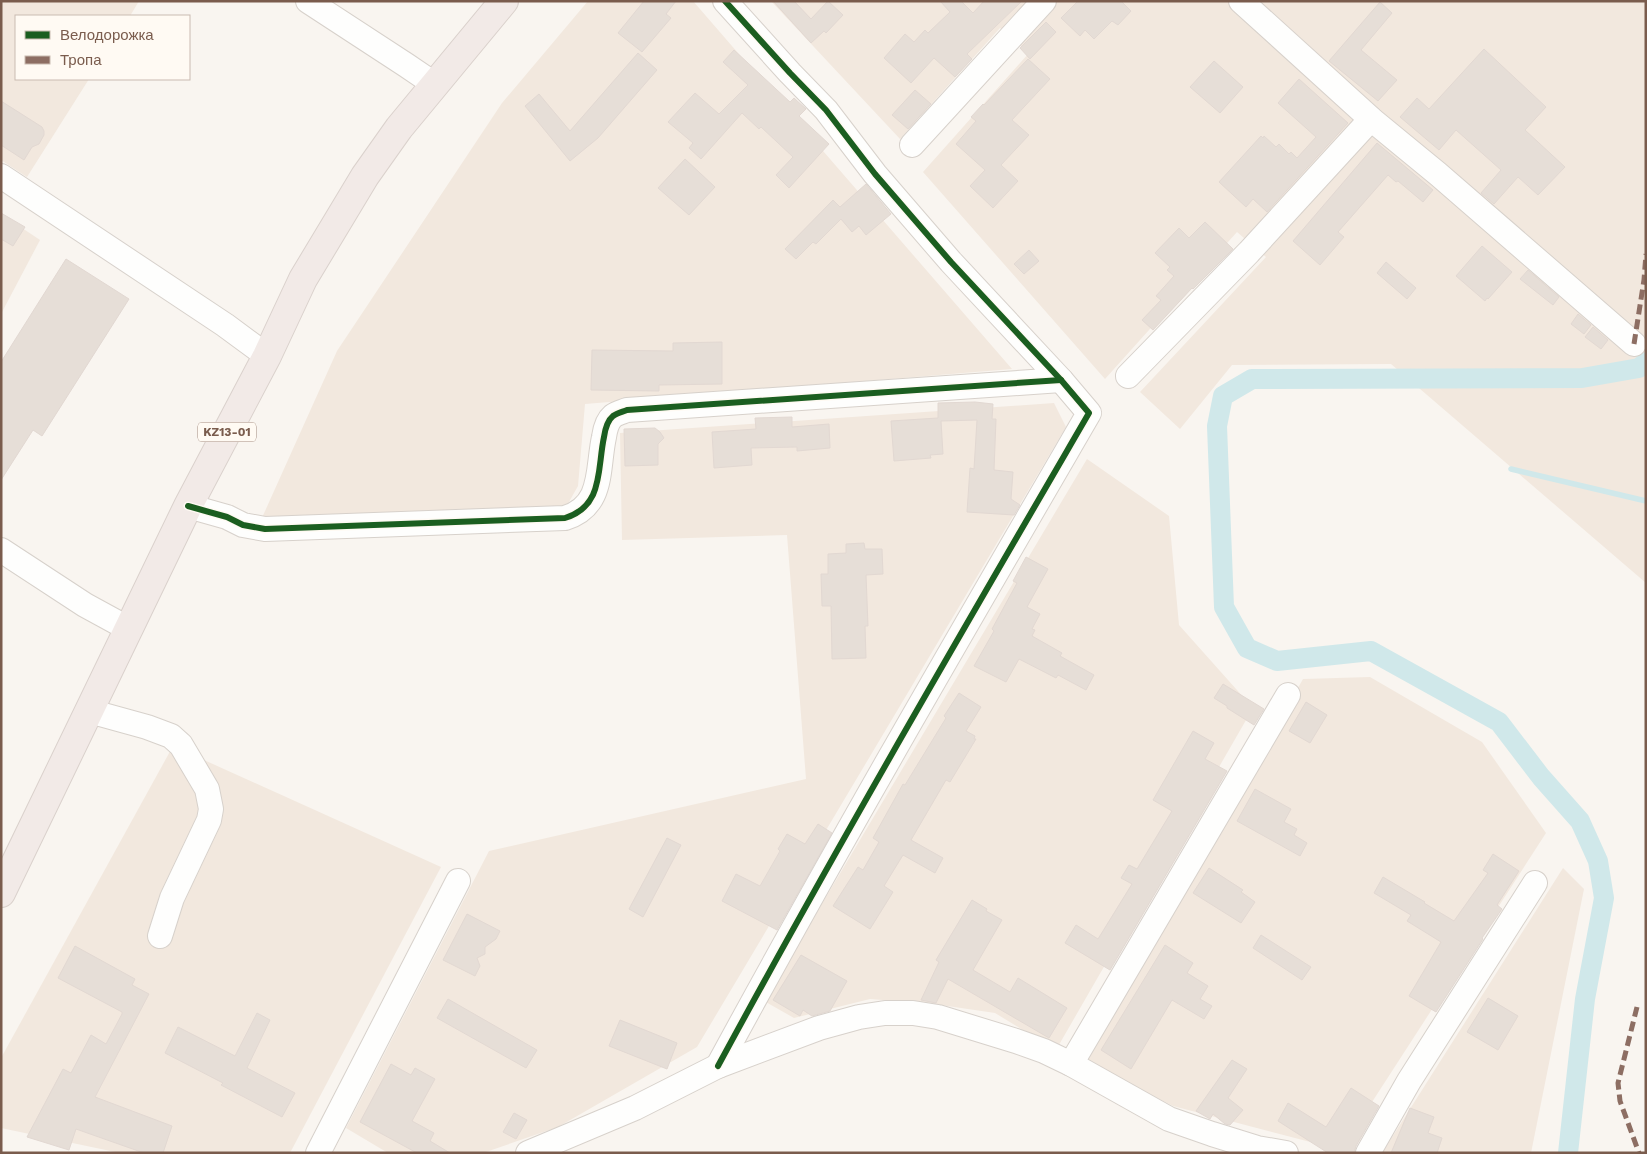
<svg xmlns="http://www.w3.org/2000/svg" width="1647" height="1154" viewBox="0 0 1647 1154" font-family="'Work Sans',sans-serif">
<rect width="100%" height="100%" fill="#f9f5f0"/>
<g fill="#f2e8de">
<path d="M 1,1 L 139,1 L 130,16 L 16,16 L 16,79 L 89,79 L 27,177 L 1,160 Z"/>
<path d="M 588,1 L 693,1 L 1012,369 L 585,404 L 578,486 L 565,509 L 261,520 L 337,351 L 502,103 Z"/>
<path d="M 771,1 L 1646,1 L 1646,583 L 1391,364 L 1232,365 L 1180,429 L 1140,392 L 1266,257 L 1237,232 L 1105,379 L 923,172 L 1029,53 L 1000,28 L 900,139 Z"/>
<path d="M 1,214 L 40,240 L 1,314 Z"/>
<path d="M 1054,403 L 1066,427 L 697,1047 L 558,1127 L 483,1153 L 388,1153 L 346,1128 L 489,851 L 806,779 L 787,535 L 622,540 L 620,433 Z"/>
<path d="M 1087,459 L 1169,516 L 1179,625 L 1253,708 L 1056,1050 L 995,1013 L 934,1004 L 870,999 L 794,1018 L 764,1001 Z"/>
<path d="M 1370,677 L 1482,742 L 1546,833 L 1341,1150 L 1173,1106 L 1086,1062 L 1303,679 Z"/>
<path d="M 173,746 L 441,867 L 290,1153 L 120,1153 L 1,1128 L 1,1058 Z"/>
<path d="M 1563,868 L 1584,889 L 1531,1153 L 1382,1153 Z"/>
</g>
<g fill="none" stroke-linecap="round" stroke-linejoin="round">
<path stroke="#d0e8ea" stroke-width="5.5" d="M 1511,469 L 1646,501"/>
<path stroke="#d0e8ea" stroke-width="20" d="M 1568,1153 L 1585,999 L 1604,898 L 1598,861 L 1580,821 L 1541,777 L 1499,722 L 1371,651 L 1277,661 L 1247,648 L 1224,607 L 1217,426 L 1223,396 L 1252,379 L 1582,378 L 1639,368 L 1646,362"/>
</g>
<g fill="#e6ded7" stroke="#e2d8d2">
<path d="M 644,1 L 676,1 L 666,14 L 671,18 L 642,52 L 618,33 Z"/>
<path d="M 773,1 L 794,1 L 811,19 L 828,1 L 843,15 L 826,33 L 824,31 L 811,43 Z"/>
<path d="M 940,1 L 961,1 L 973,13 L 984,1 L 1022,1 L 967,54 L 972,59 L 955,77 L 934,58 L 911,83 L 884,58 L 905,34 L 914,42 L 925,30 L 928,33 L 950,12 Z"/>
<path d="M 1078,1 L 1121,1 L 1131,11 L 1118,25 L 1112,21 L 1094,39 L 1085,30 L 1080,36 L 1061,18 Z"/>
<path d="M 1380,2 L 1392,13 L 1361,50 L 1397,80 L 1378,101 L 1329,61 Z"/>
<path d="M 1046,22 L 1056,32 L 1030,59 L 1020,48 Z"/>
<path d="M 1484,49 L 1546,107 L 1525,130 L 1565,167 L 1538,195 L 1518,177 L 1494,204 L 1481,193 L 1501,170 L 1456,130 L 1439,150 L 1400,117 L 1417,98 L 1429,109 Z"/>
<path d="M 734,50 L 790,102 L 794,98 L 806,109 L 799,116 L 829,144 L 789,188 L 776,175 L 793,157 L 761,127 L 759,129 L 742,113 L 701,159 L 689,148 L 693,143 L 668,122 L 695,93 L 719,114 L 748,85 L 723,62 Z"/>
<path d="M 638,53 L 657,70 L 598,138 L 570,161 L 525,106 L 539,94 L 570,131 Z"/>
<path d="M 1028,59 L 1050,79 L 1012,120 L 1029,135 L 1001,165 L 1018,181 L 993,208 L 970,186 L 985,170 L 956,144 L 976,121 L 971,117 L 983,104 L 984,105 Z"/>
<path d="M 1214,61 L 1243,87 L 1220,113 L 1190,87 Z"/>
<path d="M 1299,79 L 1348,123 L 1267,212 L 1253,199 L 1246,207 L 1219,182 L 1261,136 L 1263,138 L 1264,136 L 1276,147 L 1279,144 L 1289,154 L 1291,152 L 1297,158 L 1316,137 L 1278,103 Z"/>
<path d="M 915,90 L 931,104 L 908,129 L 892,115 Z"/>
<path d="M 1,101 L 42,127 L 44,131 L 44,135 L 39,144 L 32,147 L 24,160 L 1,145 Z"/>
<path d="M 1377,143 L 1433,190 L 1423,202 L 1398,181 L 1396,182 L 1388,175 L 1338,232 L 1344,237 L 1320,265 L 1293,241 Z"/>
<path d="M 685,159 L 715,187 L 689,215 L 658,188 Z"/>
<path d="M 866,184 L 891,214 L 866,235 L 859,226 L 852,232 L 841,219 L 816,244 L 813,242 L 796,259 L 785,249 L 833,200 L 840,207 Z"/>
<path d="M 1,213 L 25,227 L 13,246 L 1,239 Z"/>
<path d="M 1205,222 L 1233,249 L 1193,289 L 1192,288 L 1153,330 L 1142,320 L 1161,300 L 1156,296 L 1174,276 L 1167,270 L 1170,267 L 1155,253 L 1179,228 L 1189,238 Z"/>
<path d="M 1482,246 L 1512,272 L 1488,299 L 1487,298 L 1485,301 L 1456,276 Z"/>
<path d="M 1029,250 L 1039,261 L 1024,274 L 1014,264 Z"/>
<path d="M 66,259 L 129,299 L 42,436 L 33,430 L 1,480 L 1,362 Z"/>
<path d="M 1386,262 L 1416,288 L 1407,299 L 1377,273 Z"/>
<path d="M 1528,270 L 1559,297 L 1553,305 L 1520,279 Z"/>
<path d="M 1578,314 L 1591,325 L 1584,334 L 1571,324 Z"/>
<path d="M 1593,327 L 1608,340 L 1601,349 L 1585,337 Z"/>
<path d="M 722,342 L 722,384 L 659,385 L 659,391 L 591,390 L 592,350 L 673,351 L 673,343 Z"/>
<path d="M 975,402 L 993,404 L 992,419 L 996,419 L 994,470 L 1013,472 L 1011,499 L 1020,505 L 1014,515 L 967,512 L 970,468 L 974,469 L 977,420 L 941,421 L 943,454 L 930,455 L 931,458 L 894,461 L 891,421 L 938,418 L 938,403 Z"/>
<path d="M 792,417 L 792,427 L 829,424 L 830,448 L 797,451 L 797,447 L 751,448 L 752,465 L 714,468 L 712,432 L 756,429 L 755,418 Z"/>
<path d="M 655,428 L 660,432 L 664,438 L 658,444 L 658,465 L 625,466 L 624,429 Z"/>
<path d="M 864,543 L 865,549 L 882,549 L 883,574 L 866,575 L 868,626 L 865,626 L 866,658 L 832,659 L 831,606 L 822,606 L 821,574 L 828,574 L 828,554 L 846,553 L 846,544 Z"/>
<path d="M 1026,557 L 1048,569 L 1027,607 L 1040,614 L 1032,629 L 1035,630 L 1032,636 L 1062,653 L 1060,656 L 1094,675 L 1086,690 L 1058,675 L 1056,678 L 1019,659 L 1006,682 L 974,666 L 994,631 L 992,629 L 1017,583 L 1013,581 Z"/>
<path d="M 1223,684 L 1264,709 L 1254,725 L 1227,708 L 1227,706 L 1214,698 Z"/>
<path d="M 959,693 L 981,707 L 966,731 L 975,736 L 974,739 L 976,739 L 950,782 L 946,780 L 911,840 L 943,858 L 935,873 L 903,855 L 884,886 L 893,892 L 870,929 L 833,906 L 858,867 L 863,870 L 879,842 L 873,838 L 903,784 L 905,785 L 946,718 L 944,716 Z"/>
<path d="M 1306,702 L 1327,715 L 1310,743 L 1289,731 Z"/>
<path d="M 1193,731 L 1214,743 L 1205,759 L 1227,771 L 1110,970 L 1065,943 L 1076,925 L 1098,939 L 1132,884 L 1121,878 L 1129,865 L 1137,869 L 1172,811 L 1153,800 Z"/>
<path d="M 1255,789 L 1291,809 L 1284,822 L 1297,829 L 1294,835 L 1307,843 L 1300,856 L 1237,821 Z"/>
<path d="M 818,824 L 832,833 L 777,930 L 722,901 L 736,874 L 760,886 L 780,851 L 778,849 L 787,834 L 805,844 Z"/>
<path d="M 667,838 L 681,845 L 643,917 L 629,909 Z"/>
<path d="M 1493,854 L 1519,871 L 1497,905 L 1502,909 L 1482,938 L 1483,939 L 1436,1012 L 1409,996 L 1441,942 L 1407,921 L 1411,915 L 1374,893 L 1383,877 L 1425,902 L 1424,903 L 1454,921 L 1488,873 L 1483,870 Z"/>
<path d="M 1209,868 L 1243,890 L 1241,892 L 1255,902 L 1241,923 L 1193,893 Z"/>
<path d="M 972,900 L 987,909 L 986,911 L 1002,920 L 973,970 L 1010,992 L 1018,978 L 1067,1008 L 1049,1038 L 948,979 L 936,1003 L 921,1000 L 939,962 L 936,960 Z"/>
<path d="M 467,914 L 500,931 L 496,939 L 485,947 L 485,954 L 477,958 L 480,966 L 475,976 L 443,960 Z"/>
<path d="M 1261,935 L 1311,967 L 1302,980 L 1253,948 Z"/>
<path d="M 1165,945 L 1193,963 L 1187,973 L 1208,986 L 1200,999 L 1212,1006 L 1204,1019 L 1172,1000 L 1131,1069 L 1101,1050 Z"/>
<path d="M 75,946 L 135,979 L 132,985 L 149,994 L 95,1097 L 172,1126 L 163,1153 L 144,1153 L 76,1129 L 69,1150 L 27,1137 L 63,1069 L 71,1073 L 91,1035 L 106,1044 L 122,1014 L 122,1012 L 58,978 Z"/>
<path d="M 801,955 L 847,981 L 830,1011 L 812,1016 L 803,1010 L 800,1016 L 773,1000 Z"/>
<path d="M 1488,998 L 1518,1016 L 1498,1050 L 1467,1032 Z"/>
<path d="M 448,999 L 537,1050 L 526,1068 L 437,1018 Z"/>
<path d="M 257,1013 L 270,1020 L 247,1068 L 295,1093 L 282,1117 L 221,1085 L 223,1083 L 165,1053 L 178,1027 L 235,1056 Z"/>
<path d="M 620,1020 L 677,1043 L 667,1069 L 609,1046 Z"/>
<path d="M 1232,1060 L 1247,1069 L 1228,1098 L 1243,1110 L 1230,1125 L 1225,1124 L 1213,1114 L 1210,1119 L 1196,1111 Z"/>
<path d="M 391,1064 L 411,1075 L 415,1068 L 435,1079 L 412,1121 L 434,1133 L 430,1141 L 450,1153 L 417,1153 L 360,1122 Z"/>
<path d="M 1351,1088 L 1379,1106 L 1356,1146 L 1354,1153 L 1328,1153 L 1278,1121 L 1288,1103 L 1326,1127 Z"/>
<path d="M 1410,1108 L 1434,1117 L 1428,1133 L 1442,1138 L 1437,1153 L 1391,1153 Z"/>
<path d="M 514,1113 L 527,1120 L 516,1139 L 503,1132 Z"/>
</g>
<g fill="none" stroke-linecap="round" stroke-linejoin="round">
<defs>
<g id="minor">
<path d="M 308,1 L 406,65 L 434,84"/>
<path d="M 1241,1 L 1371,119 L 1438,174 L 1634,344"/>
<path d="M 912,145 L 1044,1"/>
<path d="M 1,176 L 225,325 L 267,356"/>
<path d="M 1128,376 L 1249,252 L 1371,119"/>
<path d="M 188,506 L 227,517 L 243,525 L 265,529 L 565,518 C 604,506 597,469 604,437 C 605,430 607,421 613,416 C 617,413 622,412 627,410 L 1061,380"/>
<path d="M 1,550 L 85,605 L 129,629"/>
<path d="M 89,711 L 147,727 L 171,736 L 181,745 L 207,789 L 211,809 L 209,820 L 172,898 L 160,936"/>
<path d="M 1071,1064 L 1288,695"/>
<path d="M 718,1066 C 837,846 963,630 1089,413 L 1061,380 L 951,262 L 875,174 L 826,110 L 790,73 L 725,1"/>
<path d="M 318,1153 L 458,881"/>
<path d="M 528,1153 L 635,1108 L 718,1066 L 819,1028 L 859,1017 L 885,1013 L 913,1013 L 938,1017 L 1016,1041 L 1044,1051 L 1071,1064 L 1169,1119 L 1212,1134 L 1257,1148 L 1286,1153"/>
<path d="M 1368,1153 L 1409,1081 L 1535,883"/>
</g>
<path id="highway" d="M 1,893 L 188,506 L 267,356 L 303,279 L 365,176 L 399,128 L 504,1"/>
</defs>
<use href="#minor" stroke="#d7d1cb" stroke-width="26"/>
<use href="#highway" stroke="#dad1cc" stroke-width="30"/>
<use href="#minor" stroke="#fefefd" stroke-width="24"/>
<use href="#highway" stroke="#f2eae7" stroke-width="28"/>
<g stroke="#8d6e63" stroke-width="5" stroke-dasharray="10 5" stroke-linecap="butt">
<path d="M 1634,344 L 1644,280 L 1646,254"/>
<path d="M 1637,1007 L 1618,1083 L 1620,1101 L 1639,1153"/>
</g>
<defs>
<g id="cycleway">
<path d="M 188,506 L 227,517 L 243,525 L 265,529 L 565,518 C 604,506 597,469 604,437 C 605,430 607,421 613,416 C 617,413 622,412 627,410 L 1061,380"/>
<path d="M 718,1066 C 837,846 963,630 1089,413 L 1061,380 L 951,262 L 875,174 L 826,110 L 790,73 L 725,1"/>
</g>
</defs>
<use href="#cycleway" stroke="#fffaf3" stroke-width="9"/>
<use href="#cycleway" stroke="#1b5e20" stroke-width="6"/>
</g>
<g text-anchor="middle" dominant-baseline="central" stroke-width="4.5" stroke-linejoin="round" paint-order="stroke">
<rect fill="#fffaf3" stroke="#a28b7f" stroke-width="1" x="198" y="422.5" width="58" height="19" rx="4"/>
<g font-size="12" font-weight="bold" fill="#7a5c4d">
<text x="227" y="432">KZ13-01</text>
</g>
</g>
<rect width="1647" height="1154" fill="none" stroke="#7a5c4d" stroke-width="5"/>
<rect x="15" y="15" width="175" height="65" fill="#fffaf3" stroke="#cabbb1"/>
<rect x="25" y="31" width="25" height="8" fill="#1b5e20" stroke="#cabbb1"/>
<text x="60" y="40" font-size="15" fill="#7a5c4d">Велодорожка</text>
<rect x="25" y="56" width="25" height="8" fill="#8d6e63" stroke="#cabbb1"/>
<text x="60" y="65" font-size="15" fill="#7a5c4d">Тропа</text>
</svg>
